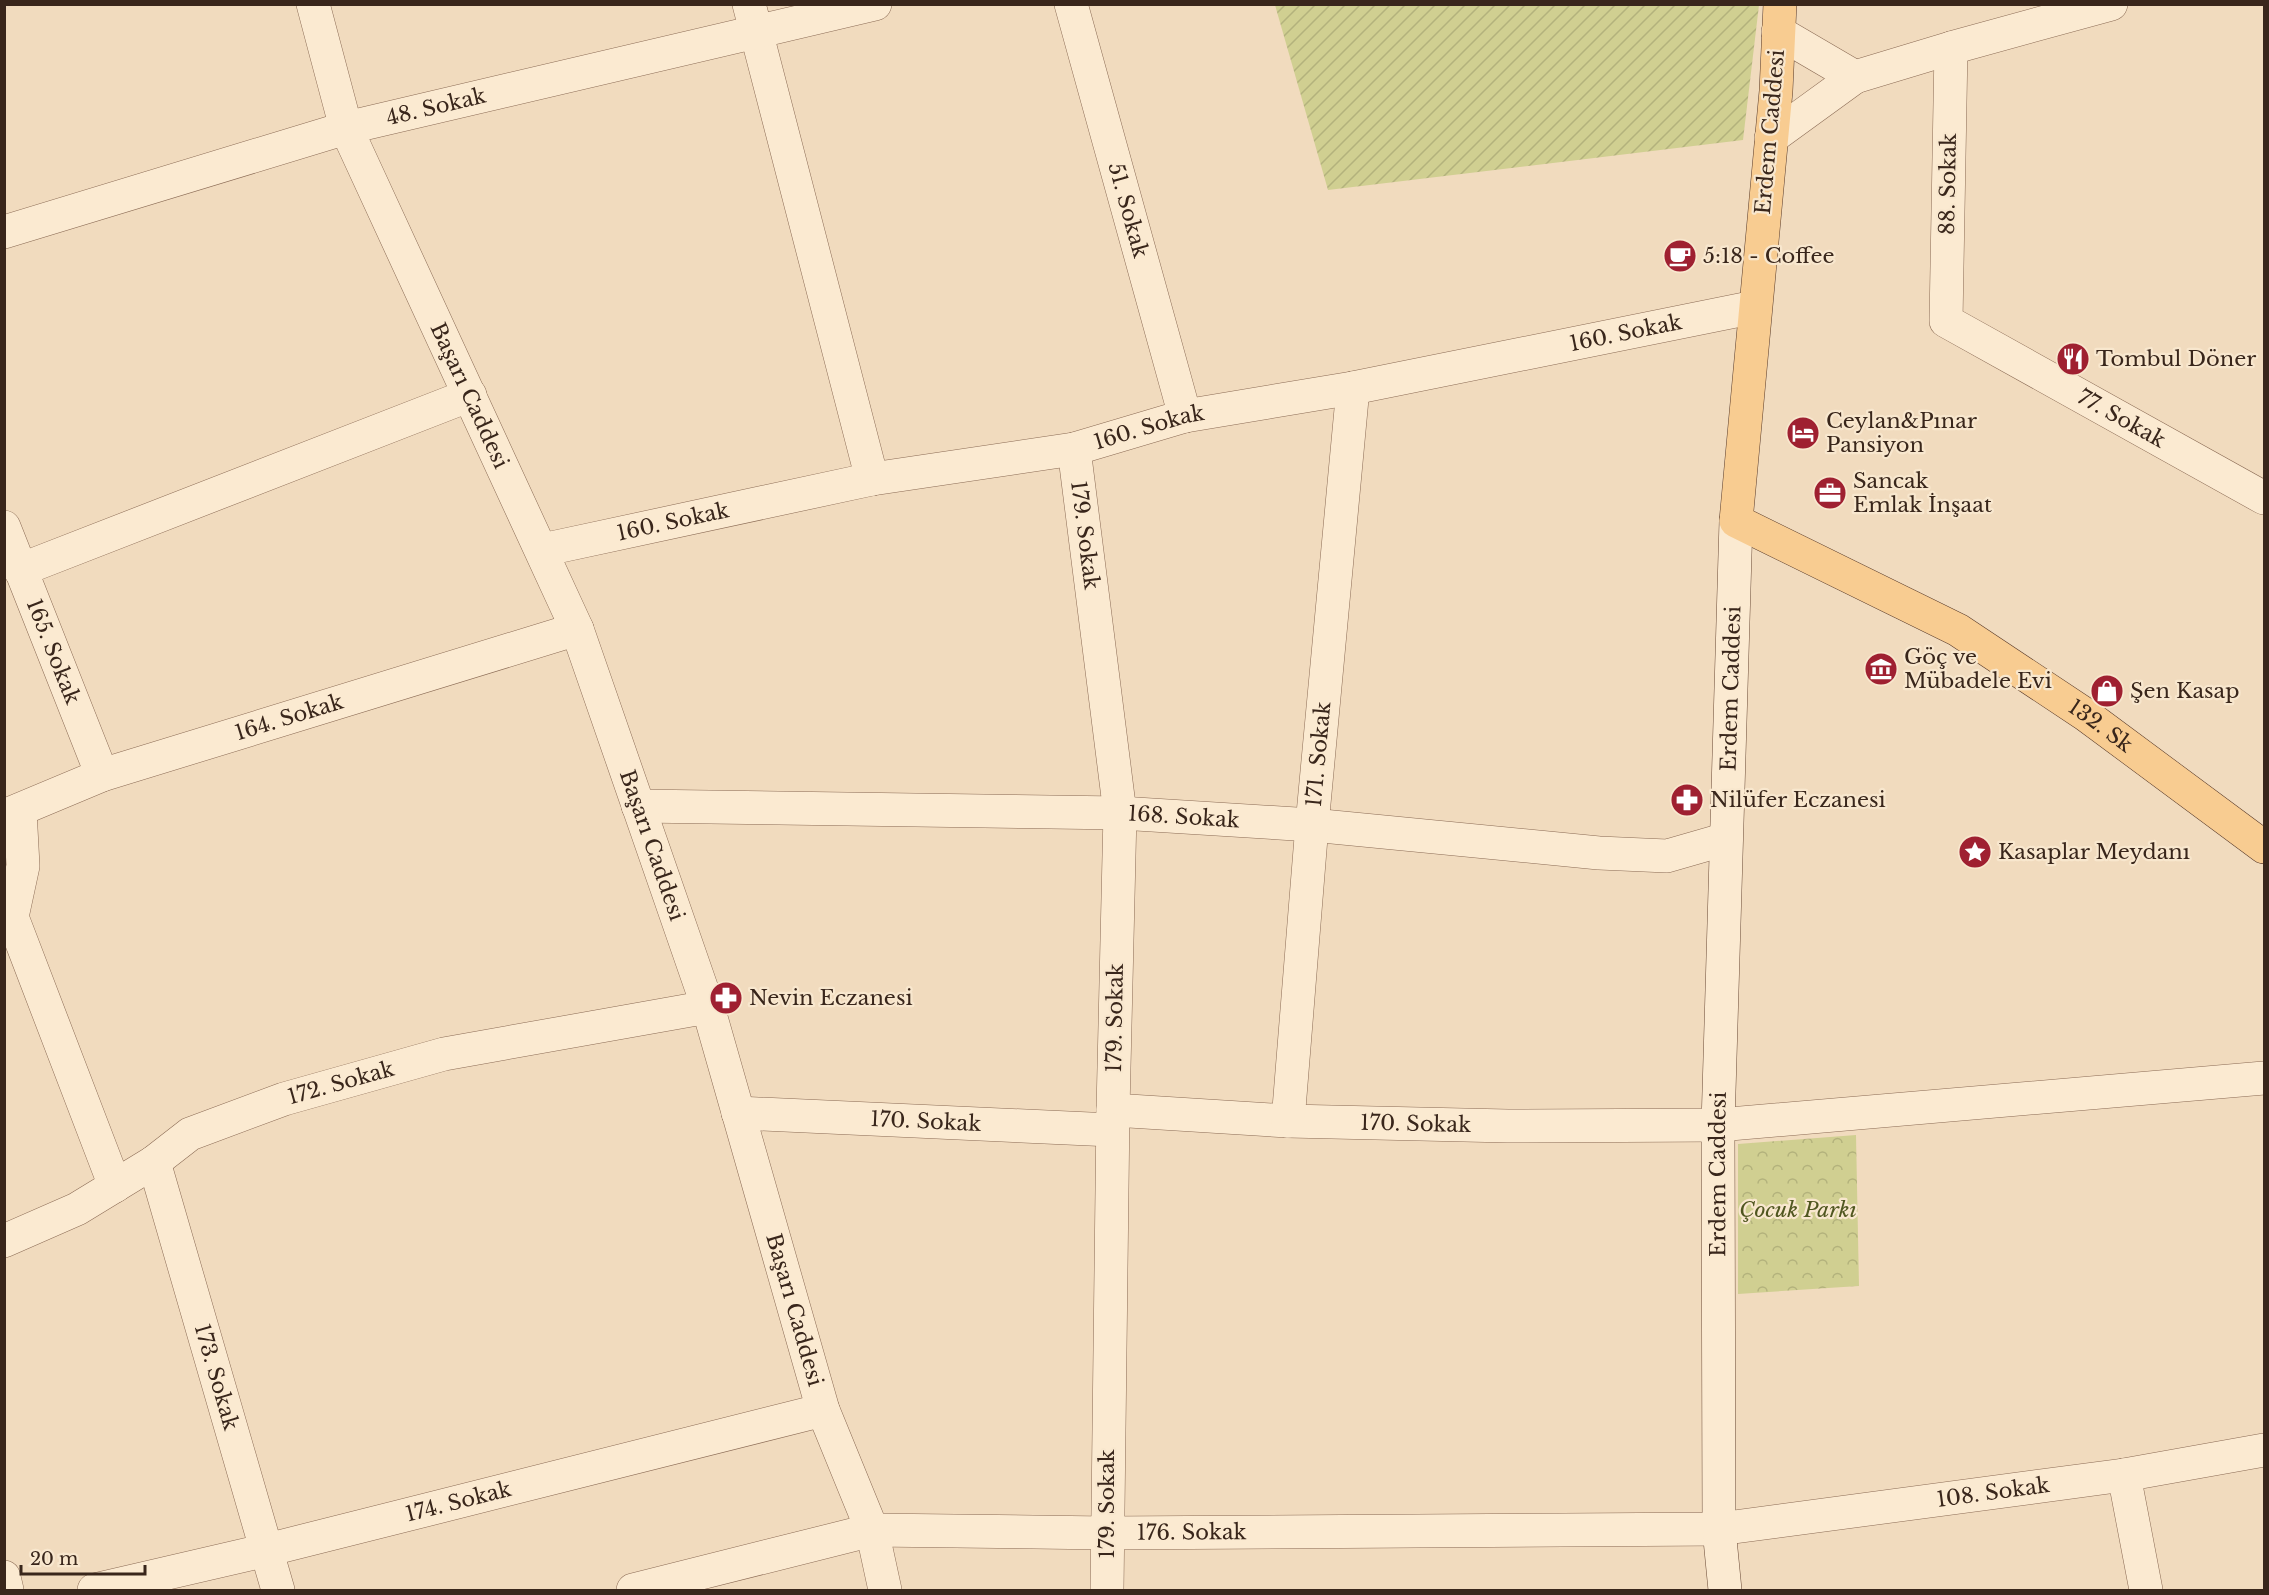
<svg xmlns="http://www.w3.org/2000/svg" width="2269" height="1595" viewBox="0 0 2269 1595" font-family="'Libre Baskerville',serif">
<defs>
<pattern id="park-crowns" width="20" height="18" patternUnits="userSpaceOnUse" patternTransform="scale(1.5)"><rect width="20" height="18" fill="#d0cf91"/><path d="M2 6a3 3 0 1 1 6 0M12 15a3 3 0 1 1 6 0" fill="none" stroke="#b3b27c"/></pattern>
<pattern id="garden-furrows" width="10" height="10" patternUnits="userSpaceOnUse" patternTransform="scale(1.5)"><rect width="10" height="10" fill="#d0cf91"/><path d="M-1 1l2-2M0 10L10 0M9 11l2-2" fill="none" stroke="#b3b27c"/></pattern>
</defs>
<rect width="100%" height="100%" fill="#f1dbbe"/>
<path fill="url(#park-crowns)" d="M 1856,1135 L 1859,1286 L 1738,1294 L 1738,1144 Z"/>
<path fill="url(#garden-furrows)" d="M 1275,5 L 1759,5 L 1743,140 L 1328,190 Z"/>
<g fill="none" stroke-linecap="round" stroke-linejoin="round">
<defs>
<path id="pedestrian" d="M 1718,1125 L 2264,1078"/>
<g id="minor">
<path d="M 749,4 L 872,479"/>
<path id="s1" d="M 1071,4 L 1185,416"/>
<path d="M 1778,32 L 1855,77"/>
<path id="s2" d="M 1951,48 L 1946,321 L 2264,498"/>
<path d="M 1771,138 L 1855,77 L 1951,48 L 2111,4"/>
<path id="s3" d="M 4,232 L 346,128 L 875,4"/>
<path id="s4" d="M 1074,449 L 1120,813 L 1113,1110 L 1107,1590"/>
<path id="s5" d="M 4,527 L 102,775"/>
<path id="s6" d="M 542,550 L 872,479 L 1074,449 L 1185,416 L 1353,388 L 1755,307"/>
<path d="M 20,570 L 470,395"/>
<path id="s7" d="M 638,806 L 1120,813 L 1312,825 L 1599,853 L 1667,856 L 1726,839"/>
<path d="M 20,810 L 23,866 L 12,917 L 115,1186"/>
<path id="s8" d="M 4,816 L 102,775 L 577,629"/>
<path id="s9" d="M 1113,1110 L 1288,1121 L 1508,1126 L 1718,1125"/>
<path id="s10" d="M 738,1113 L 1112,1130"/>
<path id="s11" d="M 1288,1121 L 1312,825 L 1353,388"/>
<path id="s12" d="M 154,1162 L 278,1590"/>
<path id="s13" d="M 4,1241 L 77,1209 L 154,1162 L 190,1134 L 284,1099 L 444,1054 L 708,1007"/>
<path d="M 2124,1475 L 2146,1590"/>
<path d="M 4,1577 L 7,1590"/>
<path id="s14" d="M 94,1590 L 267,1550 L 823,1410"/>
<path id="s15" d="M 633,1590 L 872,1530 L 1106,1533 L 1719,1529 L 2124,1475 L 2264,1450"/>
</g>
<g id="tertiary">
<path id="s16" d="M 313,4 L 346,128 L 577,629 L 708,1007 L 823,1410 L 872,1530 L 885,1590"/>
</g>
<g id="secondary">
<path id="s17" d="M 1725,1590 L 1719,1529 L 1718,1125 L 1736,521"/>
</g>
<g id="primary">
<path id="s18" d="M 1780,4 L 1776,91 L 1736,521 L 1958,630 L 2086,715 L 2264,847"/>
</g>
</defs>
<use href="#pedestrian" stroke="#8b6b55" stroke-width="34"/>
<use href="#minor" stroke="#8b6b55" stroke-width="34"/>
<use href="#tertiary" stroke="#8b6b55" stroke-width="34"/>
<use href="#secondary" stroke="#6c4c38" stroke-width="34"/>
<use href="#primary" stroke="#583a2a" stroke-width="34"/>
<use href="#pedestrian" stroke="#fbead1" stroke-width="33"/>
<use href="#minor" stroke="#fbead1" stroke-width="33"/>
<use href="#tertiary" stroke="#fbead1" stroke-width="33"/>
<use href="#secondary" stroke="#fbead1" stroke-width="33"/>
<use href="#primary" stroke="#f8cc91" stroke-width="33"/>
</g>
<defs>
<symbol id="cafe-disc" viewBox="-11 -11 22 22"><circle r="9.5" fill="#9f2031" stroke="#f8e7ce"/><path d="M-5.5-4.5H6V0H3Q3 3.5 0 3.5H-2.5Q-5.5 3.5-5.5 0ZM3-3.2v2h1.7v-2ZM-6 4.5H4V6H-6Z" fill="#fff"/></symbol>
<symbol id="restaurant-disc" viewBox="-11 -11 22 22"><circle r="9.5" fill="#9f2031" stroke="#f8e7ce"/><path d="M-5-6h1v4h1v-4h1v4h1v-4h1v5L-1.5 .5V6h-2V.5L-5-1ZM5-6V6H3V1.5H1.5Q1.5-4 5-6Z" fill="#fff"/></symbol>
<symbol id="hotel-disc" viewBox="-11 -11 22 22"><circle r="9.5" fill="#9f2031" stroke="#f8e7ce"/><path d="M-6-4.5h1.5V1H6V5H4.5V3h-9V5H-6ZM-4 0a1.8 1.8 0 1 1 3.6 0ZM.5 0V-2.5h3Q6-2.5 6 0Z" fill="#fff"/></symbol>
<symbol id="office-disc" viewBox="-11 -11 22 22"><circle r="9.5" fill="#9f2031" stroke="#f8e7ce"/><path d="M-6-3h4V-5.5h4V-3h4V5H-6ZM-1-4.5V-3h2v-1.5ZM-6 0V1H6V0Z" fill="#fff"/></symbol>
<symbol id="museum-disc" viewBox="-11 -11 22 22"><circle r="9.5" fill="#9f2031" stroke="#f8e7ce"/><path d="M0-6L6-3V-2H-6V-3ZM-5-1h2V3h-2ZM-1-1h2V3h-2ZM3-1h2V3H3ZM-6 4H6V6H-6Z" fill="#fff"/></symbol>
<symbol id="shop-disc" viewBox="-11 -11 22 22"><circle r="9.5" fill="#9f2031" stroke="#f8e7ce"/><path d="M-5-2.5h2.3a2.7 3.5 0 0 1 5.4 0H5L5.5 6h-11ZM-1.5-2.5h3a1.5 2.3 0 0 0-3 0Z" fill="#fff"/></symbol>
<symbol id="pharmacy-disc" viewBox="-11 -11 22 22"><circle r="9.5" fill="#9f2031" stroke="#f8e7ce"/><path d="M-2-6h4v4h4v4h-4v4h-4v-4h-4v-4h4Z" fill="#fff"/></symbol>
<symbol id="sight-disc" viewBox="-11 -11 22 22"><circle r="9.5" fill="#9f2031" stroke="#f8e7ce"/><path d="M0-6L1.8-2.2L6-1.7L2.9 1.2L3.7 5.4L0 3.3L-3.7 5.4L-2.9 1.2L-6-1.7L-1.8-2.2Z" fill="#fff"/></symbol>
</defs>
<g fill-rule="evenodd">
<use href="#cafe-disc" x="1661" y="237" width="38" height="38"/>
<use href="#restaurant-disc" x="2054" y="340" width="38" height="38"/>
<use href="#hotel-disc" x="1784" y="414" width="38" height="38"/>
<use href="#office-disc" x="1811" y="474" width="38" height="38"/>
<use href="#museum-disc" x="1862" y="650" width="38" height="38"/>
<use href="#shop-disc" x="2088" y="672" width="38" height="38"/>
<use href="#pharmacy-disc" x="1668" y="781" width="38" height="38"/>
<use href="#sight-disc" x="1956" y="833" width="38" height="38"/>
<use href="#pharmacy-disc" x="707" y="979" width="38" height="38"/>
</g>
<g text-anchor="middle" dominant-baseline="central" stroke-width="4.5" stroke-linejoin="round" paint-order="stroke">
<g font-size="21" fill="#39261b" stroke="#f8e7ce">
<text stroke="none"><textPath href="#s3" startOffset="450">48. Sokak</textPath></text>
<text transform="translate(1770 132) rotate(-85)">Erdem Caddesi</text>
<text transform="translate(1948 184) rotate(-89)">88. Sokak</text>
<text stroke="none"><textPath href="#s1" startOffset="214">51. Sokak</textPath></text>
<text stroke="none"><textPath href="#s6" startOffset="1106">160. Sokak</textPath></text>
<text stroke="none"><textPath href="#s16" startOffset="423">Başarı Caddesi</textPath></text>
<text stroke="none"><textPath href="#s2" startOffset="474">77. Sokak</textPath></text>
<text stroke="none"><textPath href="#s6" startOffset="620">160. Sokak</textPath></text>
<text stroke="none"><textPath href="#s6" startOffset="134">160. Sokak</textPath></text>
<text stroke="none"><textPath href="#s4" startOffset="87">179. Sokak</textPath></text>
<text stroke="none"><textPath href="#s5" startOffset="134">165. Sokak</textPath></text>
<text stroke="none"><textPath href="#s17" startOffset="902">Erdem Caddesi</textPath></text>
<text stroke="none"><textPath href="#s8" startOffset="302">164. Sokak</textPath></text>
<text stroke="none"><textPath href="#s18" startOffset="938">132. Sk</textPath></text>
<text stroke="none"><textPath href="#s11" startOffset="368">171. Sokak</textPath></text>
<text stroke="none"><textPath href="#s7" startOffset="546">168. Sokak</textPath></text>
<text stroke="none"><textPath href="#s16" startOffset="909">Başarı Caddesi</textPath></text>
<text transform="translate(1115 1018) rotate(-89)">179. Sokak</text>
<text stroke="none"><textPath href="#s13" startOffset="375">172. Sokak</textPath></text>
<text stroke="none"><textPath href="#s10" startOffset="188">170. Sokak</textPath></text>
<text stroke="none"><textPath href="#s9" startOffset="303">170. Sokak</textPath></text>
<text stroke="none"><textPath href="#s17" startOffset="416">Erdem Caddesi</textPath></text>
<text stroke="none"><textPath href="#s16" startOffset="1395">Başarı Caddesi</textPath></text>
<text stroke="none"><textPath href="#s12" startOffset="224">173. Sokak</textPath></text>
<text stroke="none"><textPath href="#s15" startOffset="1370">108. Sokak</textPath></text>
<text stroke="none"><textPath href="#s14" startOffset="375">174. Sokak</textPath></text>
<text transform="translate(1107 1504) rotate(-90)">179. Sokak</text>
<text stroke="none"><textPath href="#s15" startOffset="566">176. Sokak</textPath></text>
</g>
<g font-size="21" fill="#39261b" stroke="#f8e7ce" text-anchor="start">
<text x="1703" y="256">5:18 - Coffee</text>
<text x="2096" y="359">Tombul Döner</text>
<text x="1826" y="421">Ceylan&amp;Pınar<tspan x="1826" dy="24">Pansiyon</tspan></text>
<text x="1853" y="481">Sancak<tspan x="1853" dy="24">Emlak İnşaat</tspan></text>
<text x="1904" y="657">Göç ve<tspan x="1904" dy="24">Mübadele Evi</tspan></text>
<text x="2130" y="691">Şen Kasap</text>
<text x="1710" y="800">Nilüfer Eczanesi</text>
<text x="1998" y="852">Kasaplar Meydanı</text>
<text x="749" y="998">Nevin Eczanesi</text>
</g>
<g font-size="21" font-style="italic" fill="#505720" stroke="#f8e7ce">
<text x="1798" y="1210">Çocuk Parkı</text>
</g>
</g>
<rect width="2269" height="1595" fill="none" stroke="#39261b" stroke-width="12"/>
<path d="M21 1565v9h124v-9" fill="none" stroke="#39261b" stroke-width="3"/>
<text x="30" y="1565" font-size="18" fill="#39261b" stroke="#f8e7ce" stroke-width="4.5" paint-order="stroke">20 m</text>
</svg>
